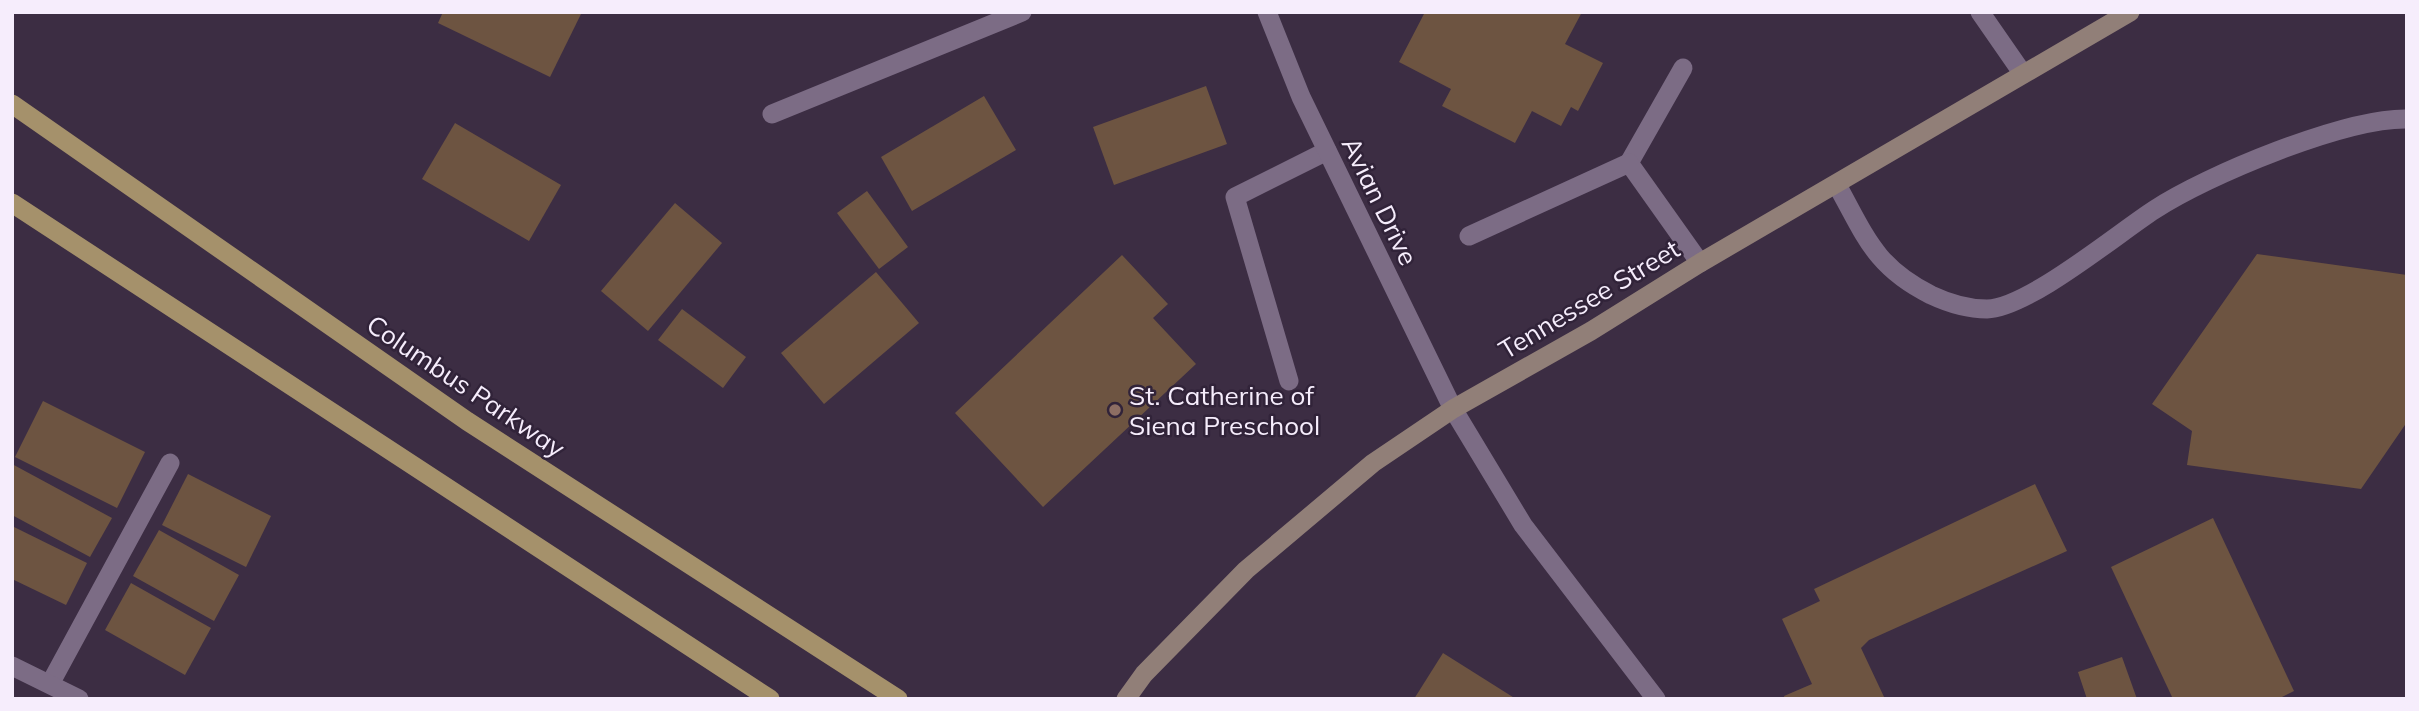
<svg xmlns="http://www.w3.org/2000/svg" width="2419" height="711" viewBox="0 0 2419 711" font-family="Mulish,sans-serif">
<rect width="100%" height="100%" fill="#3c2d43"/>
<g fill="#6d5441">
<path d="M 443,12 L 582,12 L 550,77 L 438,23 Z"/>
<path d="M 1425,12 L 1582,12 L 1565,44 L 1603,63 L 1578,111 L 1571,107 L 1561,126 L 1532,111 L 1515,143 L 1442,106 L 1451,89 L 1399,62 Z"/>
<path d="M 1206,86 L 1227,144 L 1114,185 L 1093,127 Z"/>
<path d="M 984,96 L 1016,150 L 912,211 L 881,157 Z"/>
<path d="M 455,123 L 561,185 L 529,241 L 422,179 Z"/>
<path d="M 867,191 L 908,247 L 879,269 L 837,213 Z"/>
<path d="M 675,203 L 722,243 L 648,331 L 601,291 Z"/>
<path d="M 2257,254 L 2407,275 L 2407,422 L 2361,489 L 2187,465 L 2192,431 L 2152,404 Z"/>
<path d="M 1122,255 L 1168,304 L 1153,318 L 1196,364 L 1043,507 L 955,413 Z"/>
<path d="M 876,272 L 919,323 L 824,404 L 781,353 Z"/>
<path d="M 682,309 L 746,357 L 723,388 L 658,340 Z"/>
<path d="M 43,401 L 145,452 L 117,508 L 15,457 Z"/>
<path d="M 12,464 L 112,518 L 90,557 L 12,515 Z"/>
<path d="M 188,474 L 271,516 L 246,567 L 162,525 Z"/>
<path d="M 2035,484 L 2067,551 L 1869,640 L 1861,648 L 1885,699 L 1785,699 L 1784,696 L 1812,684 L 1782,619 L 1820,601 L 1814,589 Z"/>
<path d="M 2213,518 L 2294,691 L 2278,699 L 2173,699 L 2111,567 Z"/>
<path d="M 12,526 L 87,563 L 66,605 L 12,579 Z"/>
<path d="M 159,530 L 239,575 L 214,621 L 133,576 Z"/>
<path d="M 131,583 L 211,628 L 185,675 L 105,630 Z"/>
<path d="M 1443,653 L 1516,699 L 1414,699 Z"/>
<path d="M 2122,657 L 2137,699 L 2087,699 L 2078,672 Z"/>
</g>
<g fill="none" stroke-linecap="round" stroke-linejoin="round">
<g stroke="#7c6c85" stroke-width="19">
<path d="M 1629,163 L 1683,68"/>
<path d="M 1837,185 C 1866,237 1875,267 1931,295 C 1948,303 1967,309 1987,309 C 2028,308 2117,234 2154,210 C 2207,175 2345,118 2407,119"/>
<path d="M 1469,236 L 1629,163 L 1700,263"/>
<path d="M 1289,381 L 1235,197 L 1327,151"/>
<path d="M 1453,409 L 1523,525 L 1656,699"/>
<path d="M 50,684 L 170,463"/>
</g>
<g stroke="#7c6c85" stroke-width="19">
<path d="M 1267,12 L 1301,97 L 1453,409"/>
<path d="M 1980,12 L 2023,74"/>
<path d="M 772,114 L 1022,12"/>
<path d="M 12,666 L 79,699"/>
</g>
<path stroke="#917f78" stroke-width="19" d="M 1126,699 L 1144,674 L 1246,570 L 1373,463 L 1453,409 L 1591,331 L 1700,263 L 2130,12"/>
<g stroke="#a5916b" stroke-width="19">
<path d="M 12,104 L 467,421 L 898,699"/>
<path d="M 12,203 L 770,699"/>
</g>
</g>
<circle fill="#8d6e63" stroke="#312339" stroke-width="2.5" cx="1115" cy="410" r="7"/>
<g text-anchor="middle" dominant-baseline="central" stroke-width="5" stroke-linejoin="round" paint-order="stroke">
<g font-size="26" fill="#f6edfc" stroke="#312339">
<text transform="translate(1380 201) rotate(64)">Avian Drive</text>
<text transform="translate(1589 299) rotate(-31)">Tennessee Street</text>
<text transform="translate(466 386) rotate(34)">Columbus Parkway</text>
</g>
<g font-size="26" fill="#f6edfc" stroke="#312339" text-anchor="start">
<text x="1129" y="395">St. Catherine of<tspan x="1129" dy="30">Siena Preschool</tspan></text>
</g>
</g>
<rect width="2419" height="711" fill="none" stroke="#f6edfc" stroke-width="28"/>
</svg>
